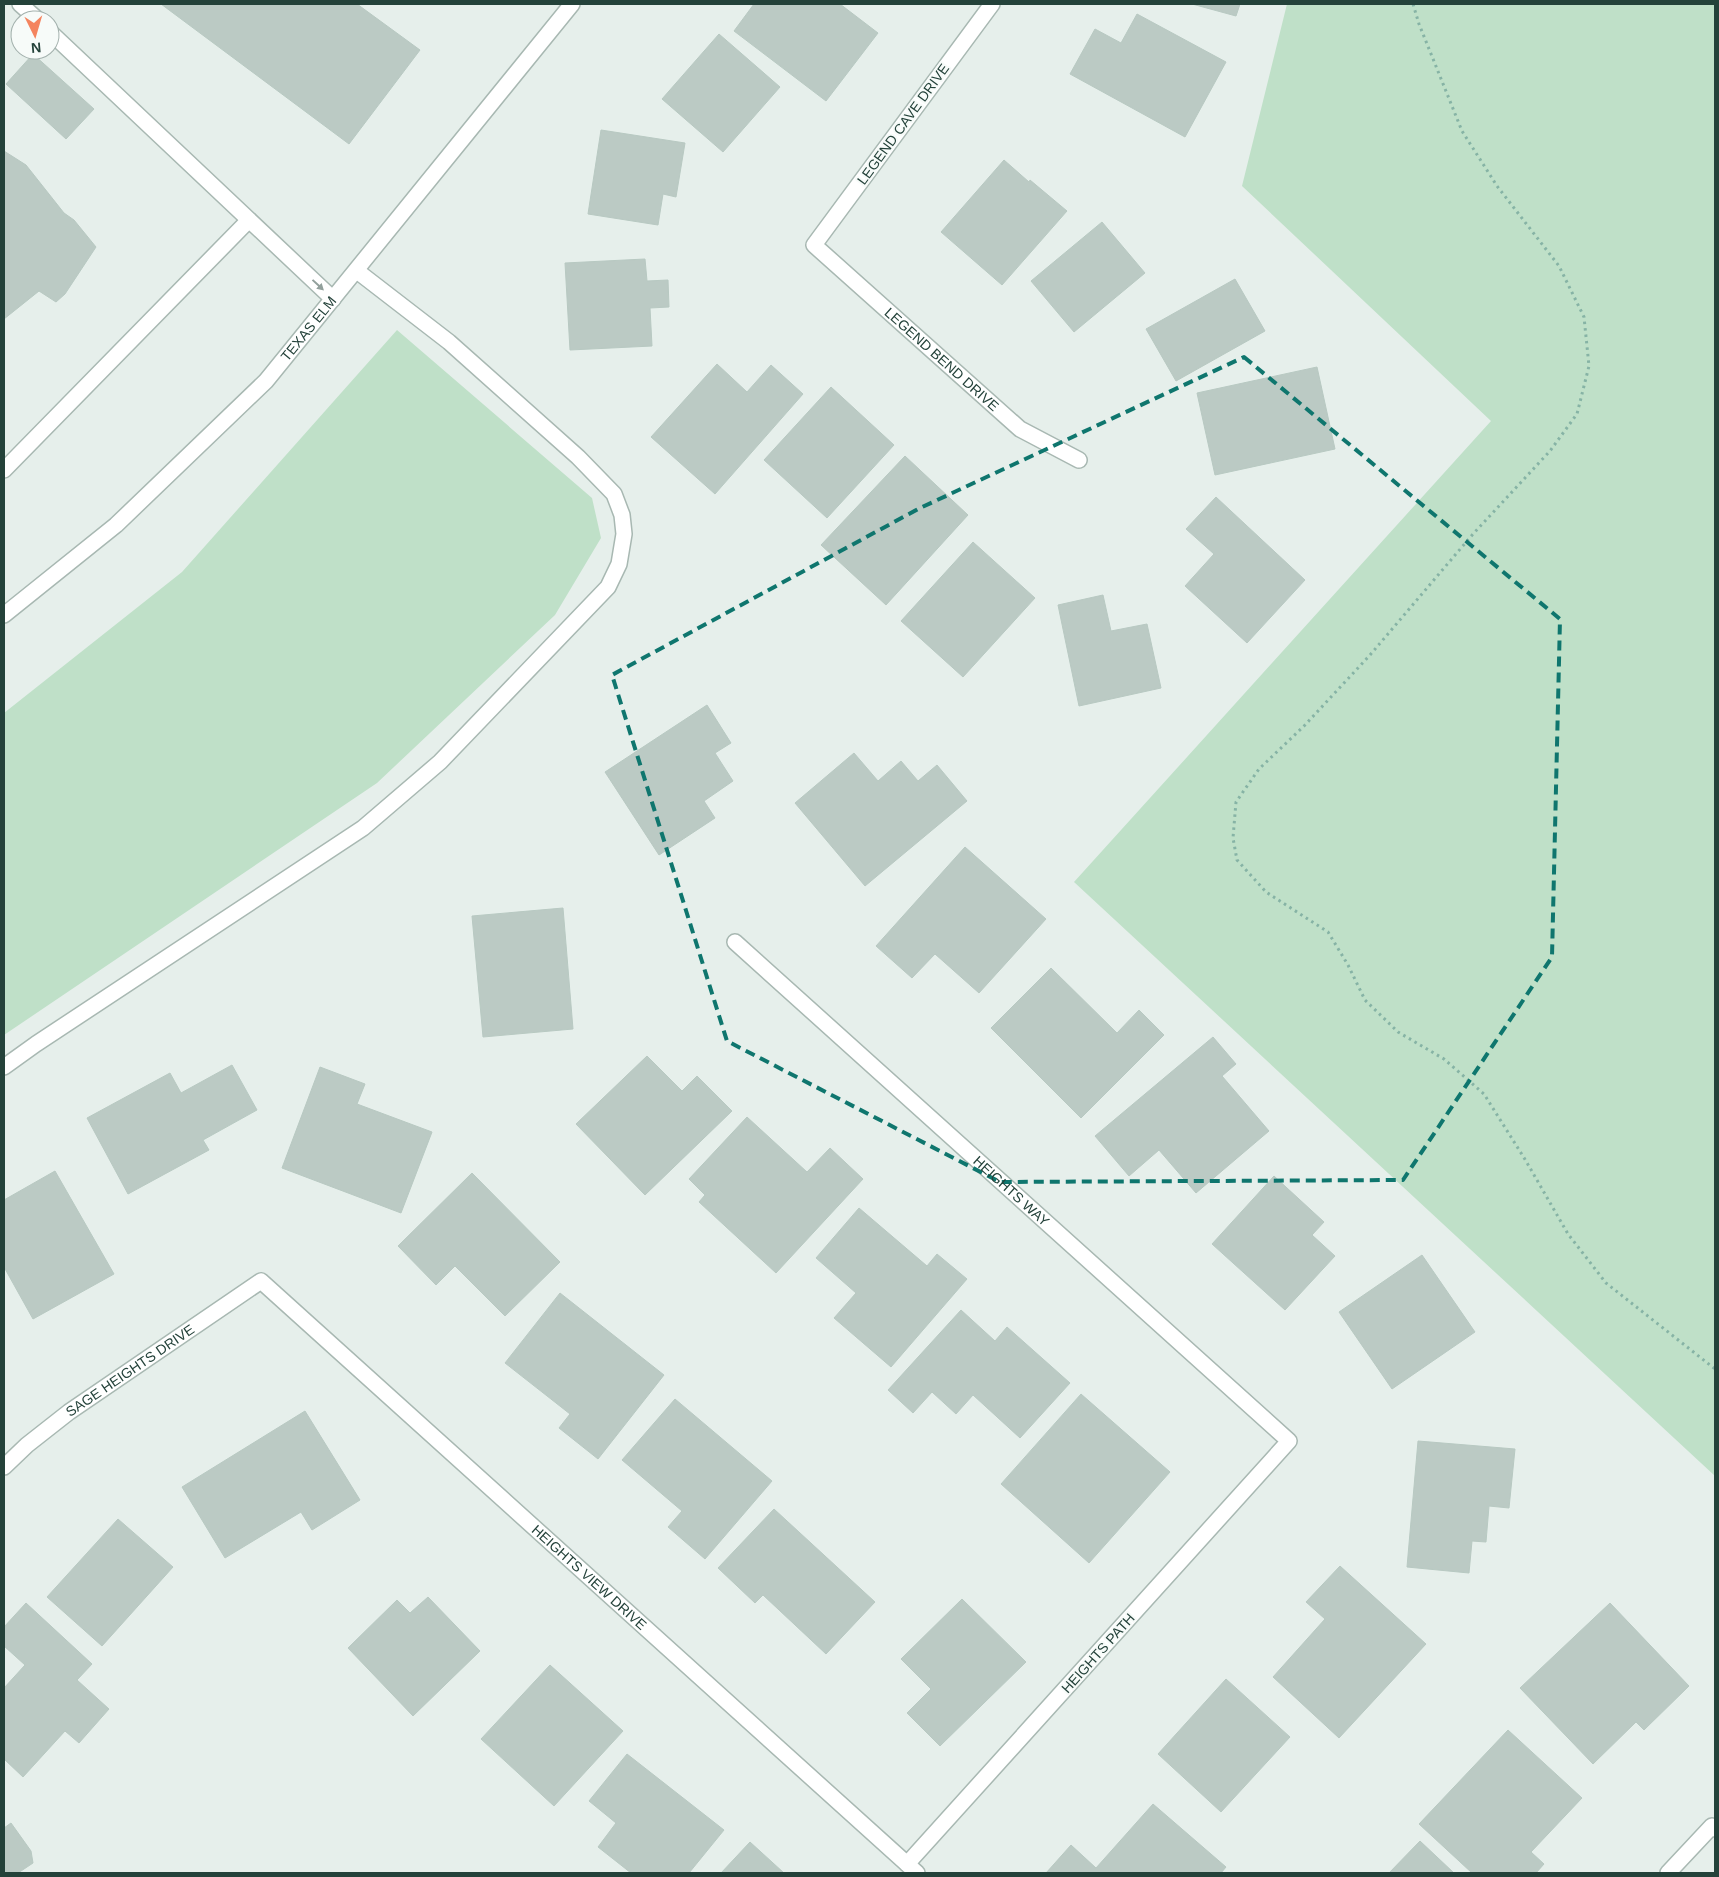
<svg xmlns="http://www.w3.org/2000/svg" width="1719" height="1877" viewBox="0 0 1719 1877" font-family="Helvetica,sans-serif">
<rect width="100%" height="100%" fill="#e6efeb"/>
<g fill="#bfe0c8">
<path d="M 1287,4 L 1715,4 L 1715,1476 L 1074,882 L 1491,421 L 1242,186 Z"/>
<path d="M 397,330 L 592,498 L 601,538 L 555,615 L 377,783 L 4,1035 L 4,713 L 182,572 Z"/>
</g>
<g fill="#bbcac4" stroke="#b8c9c2">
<path d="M 161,4 L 357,4 L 420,50 L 349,144 Z"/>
<path d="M 754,4 L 840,4 L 878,33 L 826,101 L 734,31 Z"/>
<path d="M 1192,4 L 1240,4 L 1236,16 Z"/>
<path d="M 1137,14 L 1226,62 L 1185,137 L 1070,74 L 1095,29 L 1121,43 Z"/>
<path d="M 719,34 L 780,87 L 723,152 L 662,99 Z"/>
<path d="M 33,54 L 94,109 L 66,139 L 6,84 Z"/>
<path d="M 601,130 L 685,143 L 676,197 L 663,194 L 658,225 L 588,214 Z"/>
<path d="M 4,151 L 26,165 L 64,213 L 74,220 L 96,247 L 65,294 L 56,302 L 39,291 L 4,319 Z"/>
<path d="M 1004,160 L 1029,182 L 1030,180 L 1067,211 L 1002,285 L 941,232 Z"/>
<path d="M 1102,222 L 1145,273 L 1074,332 L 1031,281 Z"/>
<path d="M 645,259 L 647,281 L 668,280 L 669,307 L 650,308 L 652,346 L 570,350 L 565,263 Z"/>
<path d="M 1235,279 L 1265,331 L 1176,381 L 1146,329 Z"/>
<path d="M 717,364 L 747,392 L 771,365 L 803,394 L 715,494 L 651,437 Z"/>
<path d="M 1317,367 L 1335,449 L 1215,475 L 1197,393 Z"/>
<path d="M 831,387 L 894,445 L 827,518 L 764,460 Z"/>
<path d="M 905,456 L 968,515 L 886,605 L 821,545 Z"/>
<path d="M 1216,497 L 1305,580 L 1247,643 L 1185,586 L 1214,554 L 1186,529 Z"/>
<path d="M 973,542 L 1035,598 L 963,677 L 901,621 Z"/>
<path d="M 1103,595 L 1111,631 L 1147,624 L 1161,688 L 1079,706 L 1058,605 Z"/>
<path d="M 707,705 L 731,743 L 715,753 L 733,781 L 704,801 L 715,818 L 659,855 L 605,772 Z"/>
<path d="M 854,753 L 878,781 L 901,761 L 918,781 L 937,765 L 967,801 L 865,886 L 795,803 Z"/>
<path d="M 965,847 L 1046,919 L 979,993 L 935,954 L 912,978 L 876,946 Z"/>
<path d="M 563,908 L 573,1029 L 483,1037 L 472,916 Z"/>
<path d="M 1051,968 L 1117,1033 L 1139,1010 L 1164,1035 L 1081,1118 L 991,1028 Z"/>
<path d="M 1213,1037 L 1236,1064 L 1222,1076 L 1269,1131 L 1196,1193 L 1159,1150 L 1129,1176 L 1095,1136 Z"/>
<path d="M 647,1056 L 682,1091 L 697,1076 L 732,1111 L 645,1195 L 576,1124 Z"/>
<path d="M 232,1065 L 257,1110 L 203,1140 L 209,1150 L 128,1194 L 87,1118 L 170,1073 L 181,1093 Z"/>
<path d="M 320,1067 L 365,1084 L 357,1104 L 432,1132 L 401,1213 L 282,1168 Z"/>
<path d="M 747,1117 L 807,1172 L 830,1148 L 863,1179 L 776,1273 L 699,1202 L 705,1195 L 689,1179 Z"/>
<path d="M 55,1171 L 114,1274 L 33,1319 L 4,1267 L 4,1200 Z"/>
<path d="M 472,1173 L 560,1262 L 505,1316 L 455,1266 L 436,1285 L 398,1246 Z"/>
<path d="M 1274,1176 L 1324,1222 L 1312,1235 L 1335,1256 L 1285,1310 L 1212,1244 Z"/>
<path d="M 859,1208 L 927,1266 L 937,1254 L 967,1279 L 891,1367 L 834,1318 L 856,1293 L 816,1258 Z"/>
<path d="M 1422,1255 L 1475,1332 L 1392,1389 L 1339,1312 Z"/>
<path d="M 560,1293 L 664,1375 L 598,1459 L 559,1428 L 570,1414 L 505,1363 Z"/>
<path d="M 961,1310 L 995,1341 L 1007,1327 L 1070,1383 L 1020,1438 L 973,1395 L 956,1414 L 932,1392 L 913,1413 L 888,1390 Z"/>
<path d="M 1081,1394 L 1170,1472 L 1089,1563 L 1001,1484 Z"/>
<path d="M 675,1399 L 772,1481 L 705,1559 L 668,1527 L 682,1511 L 622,1460 Z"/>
<path d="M 305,1411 L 360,1500 L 312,1530 L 301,1512 L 225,1558 L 182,1487 Z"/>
<path d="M 1418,1441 L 1515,1449 L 1509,1508 L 1489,1506 L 1486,1542 L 1472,1541 L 1469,1573 L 1407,1567 Z"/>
<path d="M 774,1509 L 875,1602 L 826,1654 L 763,1595 L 755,1603 L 718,1568 Z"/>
<path d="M 118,1519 L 173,1567 L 102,1646 L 47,1597 Z"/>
<path d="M 1340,1566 L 1426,1644 L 1339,1738 L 1273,1677 L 1325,1619 L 1306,1602 Z"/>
<path d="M 428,1597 L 480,1651 L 413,1716 L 348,1648 L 397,1600 L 410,1613 Z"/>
<path d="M 962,1599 L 1026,1662 L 940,1746 L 907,1713 L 931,1689 L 901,1659 Z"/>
<path d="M 26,1603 L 92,1664 L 77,1680 L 109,1709 L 79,1743 L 65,1731 L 23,1777 L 4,1759 L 4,1688 L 25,1665 L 4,1646 L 4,1627 Z"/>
<path d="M 1610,1603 L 1689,1686 L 1644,1730 L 1636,1722 L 1593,1764 L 1520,1688 Z"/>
<path d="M 550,1665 L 623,1731 L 554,1806 L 481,1739 Z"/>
<path d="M 1226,1679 L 1290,1737 L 1221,1812 L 1158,1754 Z"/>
<path d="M 1508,1730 L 1582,1798 L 1531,1852 L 1544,1864 L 1536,1873 L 1472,1873 L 1419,1824 Z"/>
<path d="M 627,1754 L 724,1830 L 689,1873 L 631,1873 L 598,1847 L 616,1823 L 589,1801 Z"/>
<path d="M 1153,1804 L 1226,1867 L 1221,1873 L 1046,1873 L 1071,1845 L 1096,1868 Z"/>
<path d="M 11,1823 L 31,1851 L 33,1863 L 18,1873 L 4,1873 L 4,1828 Z"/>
<path d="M 1420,1841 L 1454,1873 L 1389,1873 Z"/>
<path d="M 750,1842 L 784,1873 L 721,1873 Z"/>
</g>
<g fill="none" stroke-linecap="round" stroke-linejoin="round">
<defs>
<g id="minor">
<path d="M 20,4 L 38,20"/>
<path id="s1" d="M 992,4 L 814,245 L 1020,429 L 1079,460"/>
<path d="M 50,32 L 333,299"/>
<path d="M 4,470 L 249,220"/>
<path id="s2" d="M 4,615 L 116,525 L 266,381 L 572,4"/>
<path id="s3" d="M 735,942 L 1289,1441 L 907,1864"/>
<path d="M 4,1067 L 36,1044 L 363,828 L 440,762 L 608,587 L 619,564 L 624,534 L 622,515 L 614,494 L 578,457 L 449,342 L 357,271"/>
<path id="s4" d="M 4,1467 L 27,1445 L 69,1412 L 261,1281 L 917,1873"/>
<path d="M 1668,1873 L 1712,1826 L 1715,1829"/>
</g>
</defs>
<use href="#minor" stroke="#a8b8b2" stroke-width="18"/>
<path stroke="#86b3a5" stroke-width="3" stroke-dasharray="2.5 4" stroke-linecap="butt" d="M 1413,4 L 1419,24 L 1462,131 L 1497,186 L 1559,266 L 1584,317 L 1589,366 L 1577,414 L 1550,451 L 1473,534 L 1370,655 L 1305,725 L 1259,769 L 1236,802 L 1233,838 L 1237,860 L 1266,892 L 1328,932 L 1348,965 L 1365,1000 L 1398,1032 L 1444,1059 L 1484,1094 L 1526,1161 L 1568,1234 L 1606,1283 L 1715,1369"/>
<use href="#minor" stroke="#fff" stroke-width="15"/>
</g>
<defs><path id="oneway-solid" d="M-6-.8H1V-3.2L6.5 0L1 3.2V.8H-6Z" transform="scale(1.25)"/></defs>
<use fill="#92a09c" href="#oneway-solid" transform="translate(318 285) rotate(43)"/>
<path fill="none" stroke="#0f766e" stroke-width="4" stroke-dasharray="10 6" stroke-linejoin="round" d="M 1244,357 L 1560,619 L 1552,957 L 1403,1180 L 1000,1182 L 727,1041 L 612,675 L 918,509 Z"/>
<g text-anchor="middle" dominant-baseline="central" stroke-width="4" stroke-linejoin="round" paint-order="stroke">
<g font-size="14" fill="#24423a" stroke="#f7fbf9">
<text transform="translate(903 124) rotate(-54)">LEGEND CAVE DRIVE</text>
<text stroke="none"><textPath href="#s2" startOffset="419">TEXAS ELM</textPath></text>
<text stroke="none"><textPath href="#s1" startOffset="471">LEGEND BEND DRIVE</textPath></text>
<text stroke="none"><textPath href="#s3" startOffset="372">HEIGHTS WAY</textPath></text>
<text stroke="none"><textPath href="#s4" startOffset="159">SAGE HEIGHTS DRIVE</textPath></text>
<text stroke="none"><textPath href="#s4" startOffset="760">HEIGHTS VIEW DRIVE</textPath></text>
<text transform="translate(1098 1653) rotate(-48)">HEIGHTS PATH</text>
</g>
</g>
<rect width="1719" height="1877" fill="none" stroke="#24423a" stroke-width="10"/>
<g transform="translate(35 35) rotate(175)"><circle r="24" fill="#f7fbf9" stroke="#a3b1ad"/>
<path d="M0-4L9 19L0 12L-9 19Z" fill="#f4845f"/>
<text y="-8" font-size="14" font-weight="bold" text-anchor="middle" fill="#24423a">N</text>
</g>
</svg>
